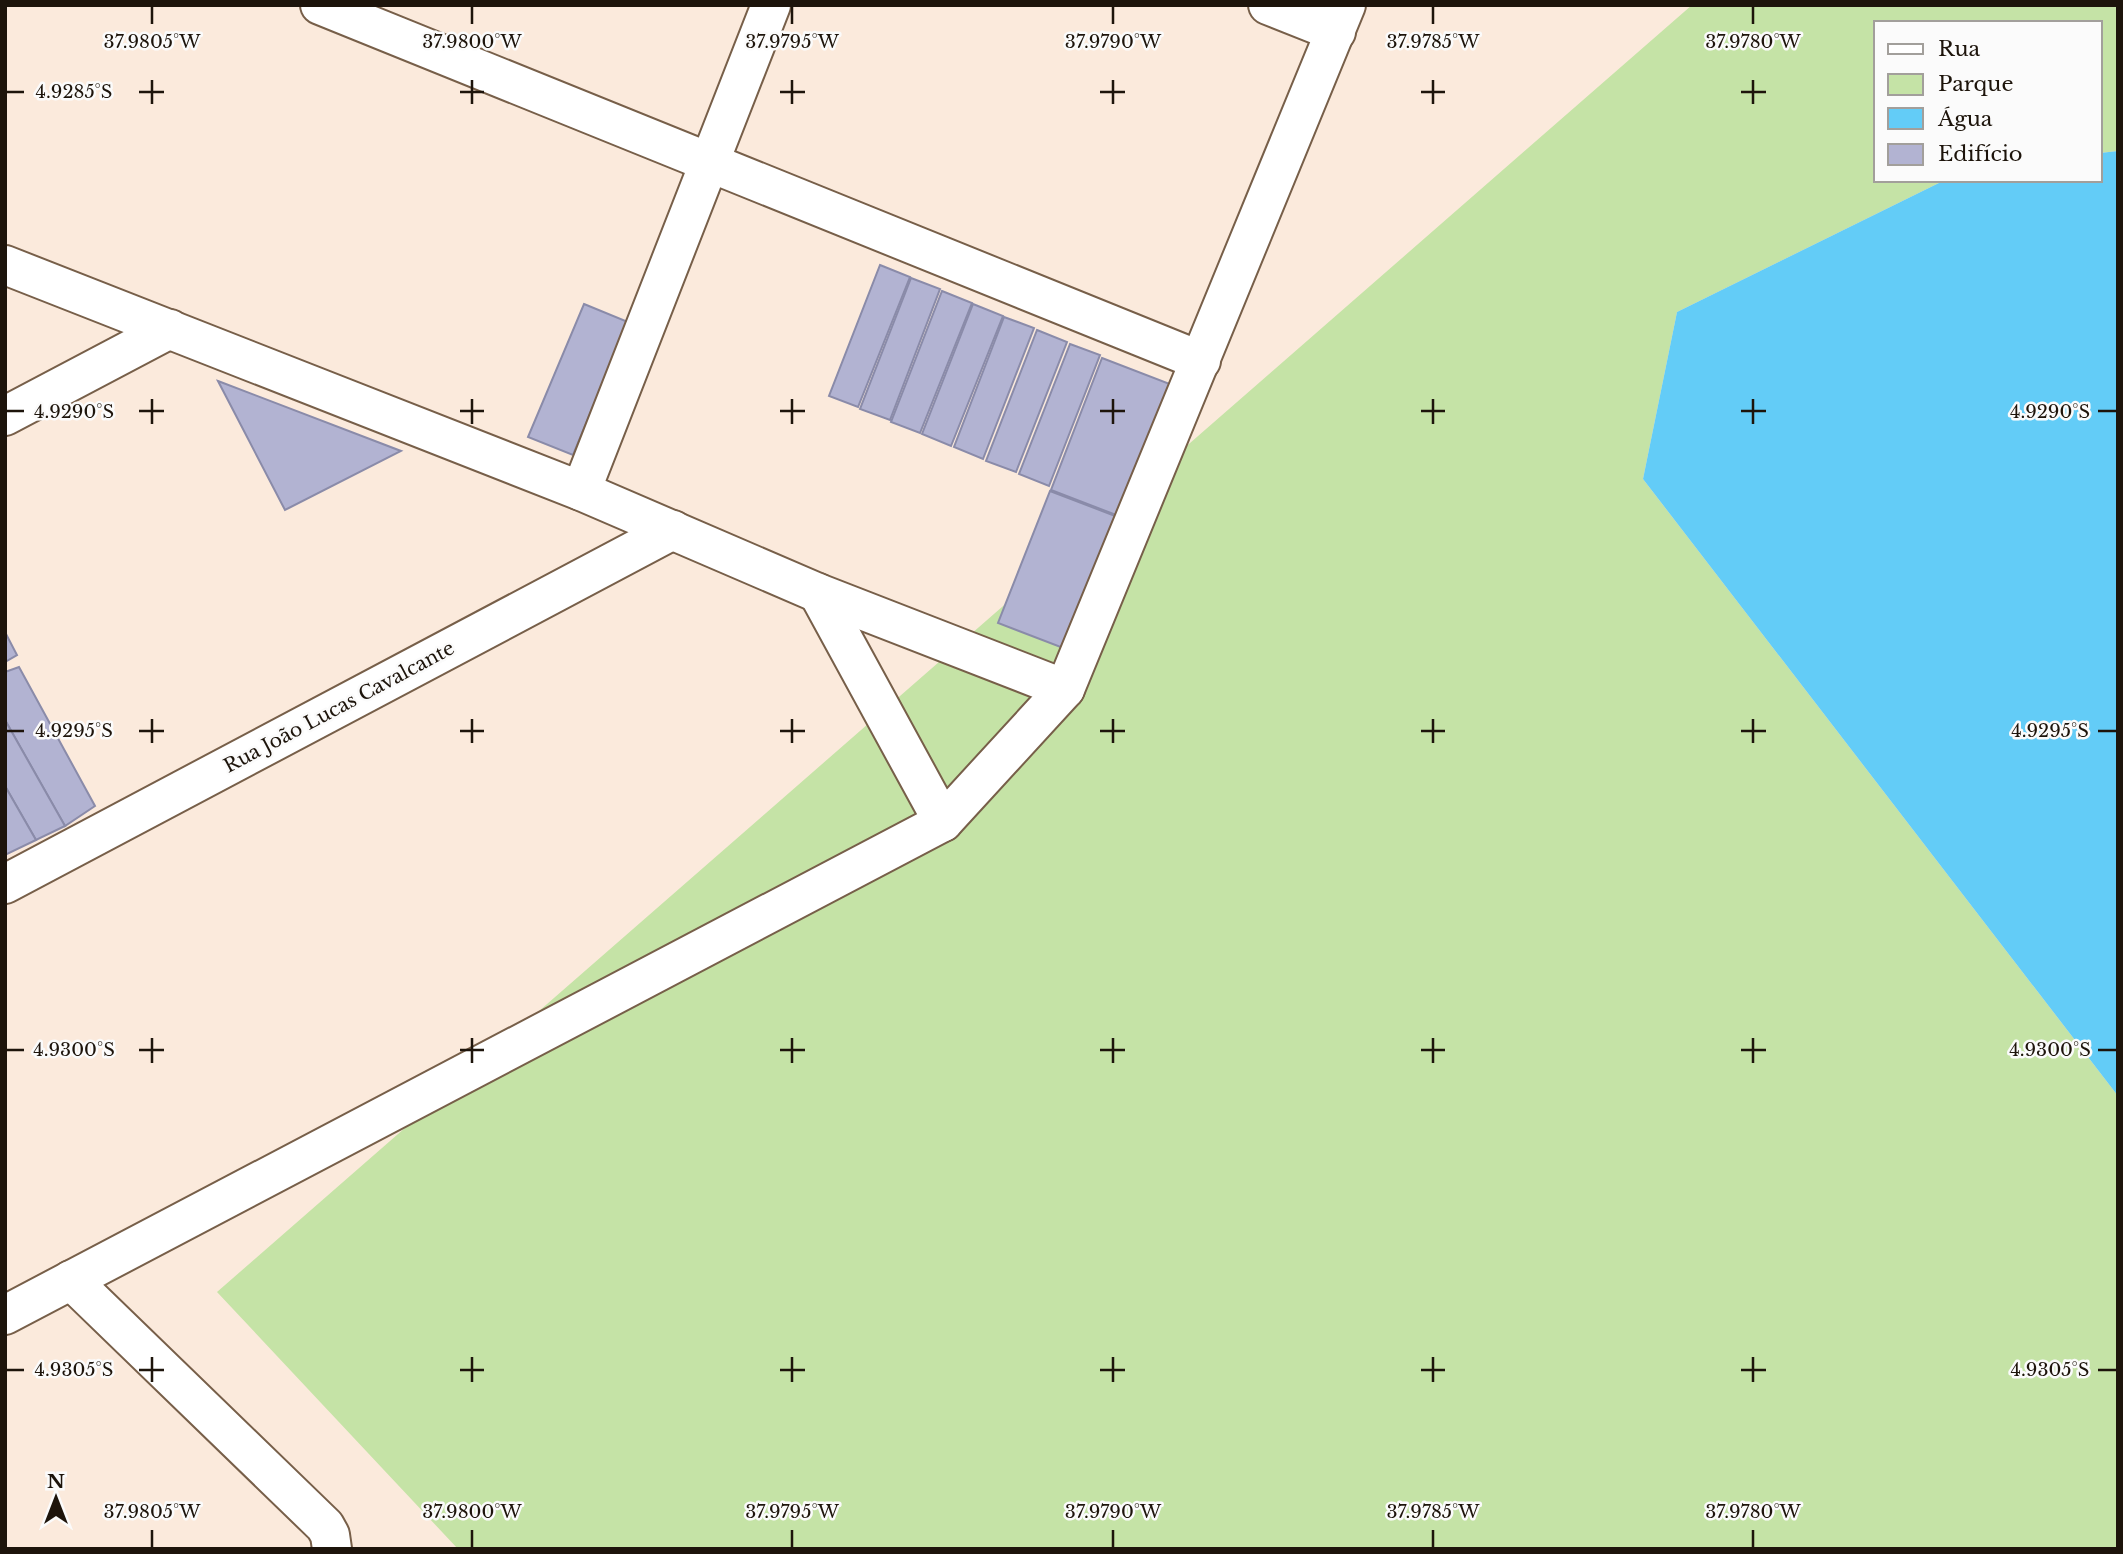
<svg xmlns="http://www.w3.org/2000/svg" width="2123" height="1554" viewBox="0 0 2123 1554" font-family="'Libre Baskerville',serif">
<rect width="100%" height="100%" fill="#fbeadc"/>
<path fill="#c5e3a6" d="M 1692,5 L 2118,5 L 2118,151 L 2100,153 L 2100,23 L 1876,23 L 1876,180 L 1945,180 L 1677,312 L 1643,479 L 2118,1096 L 2118,1549 L 458,1549 L 217,1292 Z"/>
<path fill="#63ccf7" d="M 2118,151 L 2118,1096 L 1643,479 L 1677,312 L 1945,180 L 2100,180 L 2100,153 Z"/>
<g fill="#b2b3d2" stroke="#8a8ba9" stroke-width="2">
<path d="M 880,265 L 910,277 L 858,407 L 829,396 Z"/>
<path d="M 911,278 L 940,289 L 890,420 L 860,409 Z"/>
<path d="M 942,291 L 972,303 L 920,433 L 891,422 Z"/>
<path d="M 584,304 L 628,322 L 573,455 L 528,437 Z"/>
<path d="M 973,304 L 1003,316 L 951,446 L 922,434 Z"/>
<path d="M 1004,317 L 1034,328 L 983,459 L 954,447 Z"/>
<path d="M 1037,330 L 1067,342 L 1016,472 L 986,461 Z"/>
<path d="M 1070,344 L 1100,355 L 1049,486 L 1019,474 Z"/>
<path d="M 1102,358 L 1175,386 L 1124,518 L 1051,490 Z"/>
<path d="M 218,381 L 401,451 L 285,510 Z"/>
<path d="M 1050,491 L 1123,519 L 1071,651 L 998,623 Z"/>
<path d="M 5,632 L 17,655 L 5,662 Z"/>
<path d="M 19,667 L 95,806 L 65,826 L 5,720 L 5,672 Z"/>
<path d="M 5,720 L 65,826 L 36,840 L 5,786 Z"/>
<path d="M 5,786 L 36,840 L 5,855 Z"/>
</g>
<g fill="none" stroke-linecap="round" stroke-linejoin="round">
<defs>
<g id="minor">
<path d="M 320,5 L 1201,361"/>
<path d="M 1268,5 L 1336,32"/>
<path d="M 5,265 L 581,491 L 818,593 L 1065,689"/>
<path d="M 5,416 L 170,329"/>
<path d="M 581,491 L 771,5"/>
<path d="M 818,593 L 943,822"/>
<path d="M 5,884 L 673,530"/>
<path d="M 71,1280 L 325,1526 L 330,1535 L 332,1549"/>
<path d="M 5,1315 L 943,822 L 1065,689 L 1346,5"/>
</g>
</defs>
<use href="#minor" stroke="#775f49" stroke-width="42"/>
<use href="#minor" stroke="#fff" stroke-width="38"/>
</g>
<path fill="none" stroke="#1d140b" stroke-width="2.5" d="M 152,7 L 152,24M 472,7 L 472,24M 792,7 L 792,24M 1113,7 L 1113,24M 1433,7 L 1433,24M 1753,7 L 1753,24M 152,80 L 152,104M 472,80 L 472,104M 792,80 L 792,104M 1113,80 L 1113,104M 1433,80 L 1433,104M 1753,80 L 1753,104M 7,92 L 24,92M 139,92 L 164,92M 460,92 L 484,92M 780,92 L 805,92M 1100,92 L 1125,92M 1421,92 L 1445,92M 1741,92 L 1766,92M 152,399 L 152,424M 472,399 L 472,424M 792,399 L 792,424M 1113,399 L 1113,424M 1433,399 L 1433,424M 1753,399 L 1753,424M 7,411 L 24,411M 139,411 L 164,411M 460,411 L 484,411M 780,411 L 805,411M 1100,411 L 1125,411M 1421,411 L 1445,411M 1741,411 L 1766,411M 2098,411 L 2116,411M 152,719 L 152,743M 472,719 L 472,743M 792,719 L 792,743M 1113,719 L 1113,743M 1433,719 L 1433,743M 1753,719 L 1753,743M 7,731 L 24,731M 139,731 L 164,731M 460,731 L 484,731M 780,731 L 805,731M 1100,731 L 1125,731M 1421,731 L 1445,731M 1741,731 L 1766,731M 2098,731 L 2116,731M 152,1038 L 152,1063M 472,1038 L 472,1063M 792,1038 L 792,1063M 1113,1038 L 1113,1063M 1433,1038 L 1433,1063M 1753,1038 L 1753,1063M 7,1050 L 24,1050M 139,1050 L 164,1050M 460,1050 L 484,1050M 780,1050 L 805,1050M 1100,1050 L 1125,1050M 1421,1050 L 1445,1050M 1741,1050 L 1766,1050M 2098,1050 L 2116,1050M 152,1357 L 152,1382M 472,1357 L 472,1382M 792,1357 L 792,1382M 1113,1357 L 1113,1382M 1433,1357 L 1433,1382M 1753,1357 L 1753,1382M 7,1370 L 24,1370M 139,1370 L 164,1370M 460,1370 L 484,1370M 780,1370 L 805,1370M 1100,1370 L 1125,1370M 1421,1370 L 1445,1370M 1741,1370 L 1766,1370M 2098,1370 L 2116,1370M 152,1530 L 152,1547M 472,1530 L 472,1547M 792,1530 L 792,1547M 1113,1530 L 1113,1547M 1433,1530 L 1433,1547M 1753,1530 L 1753,1547"/>
<g text-anchor="middle" dominant-baseline="central" stroke-width="5" stroke-linejoin="round" paint-order="stroke">
<g font-size="19" fill="#1d140b" stroke="#fbfbfb">
<text transform="translate(339 707) rotate(-28)">Rua João Lucas Cavalcante</text>
</g>
</g>
<g font-size="18" text-anchor="middle" fill="#1d140b" stroke="#fbfbfb" stroke-width="5" stroke-linejoin="round" paint-order="stroke">
<text x="152" y="48">37.9805°W</text>
<text x="472" y="48">37.9800°W</text>
<text x="792" y="48">37.9795°W</text>
<text x="1113" y="48">37.9790°W</text>
<text x="1433" y="48">37.9785°W</text>
<text x="1753" y="48">37.9780°W</text>
<text x="74" y="98">4.9285°S</text>
<text x="74" y="418">4.9290°S</text>
<text x="2050" y="418">4.9290°S</text>
<text x="74" y="737">4.9295°S</text>
<text x="2050" y="737">4.9295°S</text>
<text x="74" y="1056">4.9300°S</text>
<text x="2050" y="1056">4.9300°S</text>
<text x="74" y="1376">4.9305°S</text>
<text x="2050" y="1376">4.9305°S</text>
<text x="152" y="1518">37.9805°W</text>
<text x="472" y="1518">37.9800°W</text>
<text x="792" y="1518">37.9795°W</text>
<text x="1113" y="1518">37.9790°W</text>
<text x="1433" y="1518">37.9785°W</text>
<text x="1753" y="1518">37.9780°W</text>
</g>
<rect width="2123" height="1554" fill="none" stroke="#1d140b" stroke-width="14"/>
<rect x="1874" y="21" width="228" height="161" fill="#fbfbfb" stroke="#a29f9b" stroke-width="2"/>
<rect x="1888" y="44" width="35" height="10" fill="#ffffff" stroke="#a29f9b" stroke-width="2"/>
<text x="1938" y="56" font-size="21" fill="#1d140b">Rua</text>
<rect x="1888" y="74" width="35" height="21" fill="#c5e3a6" stroke="#a29f9b" stroke-width="2"/>
<text x="1938" y="91" font-size="21" fill="#1d140b">Parque</text>
<rect x="1888" y="108" width="35" height="21" fill="#63ccf7" stroke="#a29f9b" stroke-width="2"/>
<text x="1938" y="126" font-size="21" fill="#1d140b">Água</text>
<rect x="1888" y="144" width="35" height="21" fill="#b2b3d2" stroke="#a29f9b" stroke-width="2"/>
<text x="1938" y="161" font-size="21" fill="#1d140b">Edifício</text>
<g transform="translate(56 1498)" stroke="#fbfbfb" stroke-width="5" paint-order="stroke">
<path d="M0-5L12 26L0 18L-12 26Z" fill="#1d140b"/>
<text y="-10" font-size="19" font-weight="bold" text-anchor="middle" fill="#1d140b">N</text>
</g>
</svg>
